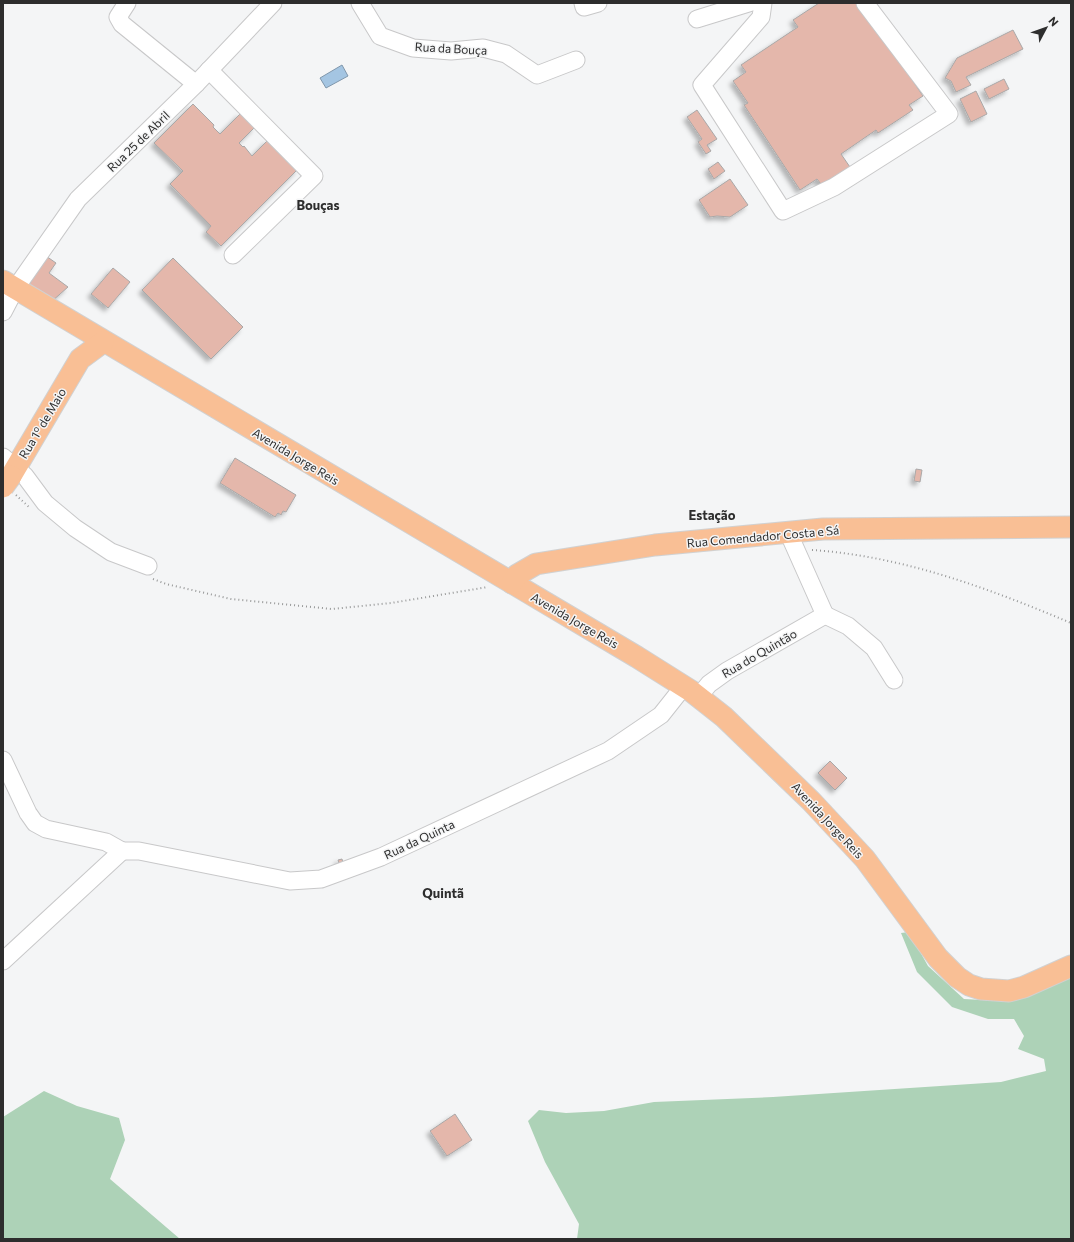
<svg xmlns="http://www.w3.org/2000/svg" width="1074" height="1242" viewBox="0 0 1074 1242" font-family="Commissioner,sans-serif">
<defs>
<filter id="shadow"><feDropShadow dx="-3.5" dy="3.5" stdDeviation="2" flood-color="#0004"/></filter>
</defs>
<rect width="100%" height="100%" fill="#f4f5f6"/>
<g fill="#add2b7">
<path d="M 909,932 L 928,966 L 964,999 L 1001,1001 L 1071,974 L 1071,1239 L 577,1239 L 579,1224 L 545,1162 L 528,1121 L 539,1110 L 566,1113 L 604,1111 L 654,1102 L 773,1097 L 1001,1082 L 1046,1071 L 1044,1059 L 1018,1049 L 1024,1036 L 1014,1019 L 988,1019 L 952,1007 L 917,972 L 901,933 Z"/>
<path d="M 44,1091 L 77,1106 L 119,1118 L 125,1140 L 110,1179 L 180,1239 L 3,1239 L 3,1117 Z"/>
</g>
<path fill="#a4c5e2" stroke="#8097ac" d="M 342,65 L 348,76 L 326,88 L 320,78 Z"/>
<g fill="#e4b7ab" stroke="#a9a8a8" filter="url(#shadow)">
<path d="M 819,3 L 861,3 L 923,96 L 909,105 L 913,110 L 878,133 L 876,130 L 841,154 L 852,170 L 824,188 L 817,179 L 800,190 L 744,105 L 748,103 L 733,81 L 746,72 L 741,65 L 798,27 L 793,20 Z"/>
<path d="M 1013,30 L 1023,49 L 966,77 L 971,85 L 956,92 L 951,81 L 945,78 L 957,58 Z"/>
<path d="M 1004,79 L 1009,89 L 989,99 L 984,89 Z"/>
<path d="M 976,91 L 987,114 L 971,122 L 960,99 Z"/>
<path d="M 193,104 L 214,125 L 213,127 L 220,134 L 241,113 L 255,127 L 239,143 L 243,147 L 244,146 L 252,156 L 268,140 L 298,169 L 221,246 L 206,232 L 211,226 L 170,184 L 183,171 L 154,143 Z"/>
<path d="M 697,110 L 717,139 L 707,145 L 711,151 L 706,154 L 698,142 L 702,139 L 687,117 Z"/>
<path d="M 718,162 L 725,171 L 714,179 L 708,169 Z"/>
<path d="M 730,179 L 748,205 L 730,217 L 717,216 L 710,217 L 699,200 Z"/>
<path d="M 46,256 L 56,263 L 49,273 L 68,287 L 51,302 L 25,284 Z"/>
<path d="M 173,258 L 243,327 L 211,359 L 142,290 Z"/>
<path d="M 113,268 L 130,282 L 108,308 L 91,294 Z"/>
<path d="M 235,458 L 296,495 L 286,512 L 283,511 L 281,515 L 278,513 L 275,517 L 220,483 Z"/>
<path d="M 916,469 L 922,470 L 920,482 L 914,481 Z"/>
<path d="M 830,761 L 847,778 L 835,790 L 818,773 Z"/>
<path d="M 342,859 L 343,863 L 339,864 L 338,860 Z"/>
<path d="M 455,1114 L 472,1140 L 447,1156 L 430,1131 Z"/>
</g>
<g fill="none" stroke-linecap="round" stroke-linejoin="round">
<defs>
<g id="minor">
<path d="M 127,3 L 118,17 L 122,24 L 196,84"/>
<path d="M 360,3 L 380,36 L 413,48 L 451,51 L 483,48 L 506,54 L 537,75 L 576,60"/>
<path d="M 583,3 L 584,7 L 598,3"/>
<path d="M 763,3 L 761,17 L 702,85 L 783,211 L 834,187 L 949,114 L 865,3"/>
<path d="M 697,19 L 749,3"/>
<path d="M 209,70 L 314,176 L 233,255"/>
<path d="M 3,312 L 15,289 L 78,199 L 196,84 L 273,3"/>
<path d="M 3,457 L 25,476 L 45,503 L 75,528 L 111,552 L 148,566"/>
<path d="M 825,615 L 848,626 L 874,648 L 894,680"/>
<path d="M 699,696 L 709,684 L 727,671 L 825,615 L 788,532"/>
<path d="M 3,760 L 28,813 L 35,823 L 46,829 L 106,842 L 122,851"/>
<path d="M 122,851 L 139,851 L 290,881 L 321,879 L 381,857 L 608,751 L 661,715 L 684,686"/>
<path d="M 3,961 L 122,851"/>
</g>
<g id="major">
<path d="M 3,281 L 637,657 L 691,691 L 724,717 L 811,801 L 865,859 L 938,958 L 957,977 L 969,985 L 981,989 L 1009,991 L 1024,987 L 1071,966"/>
<path d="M 11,476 L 80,359 L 103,342"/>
<path d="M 512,583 L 517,575 L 536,564 L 655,545 L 823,529 L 1071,527"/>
</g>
</defs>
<use href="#minor" stroke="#c8c8c9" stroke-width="19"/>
<use href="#major" stroke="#d1d1d1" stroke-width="23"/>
<g stroke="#979898" stroke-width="2" stroke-dasharray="1 3" stroke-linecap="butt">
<path d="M 16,495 L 30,508"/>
<path d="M 812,550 C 902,556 988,588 1071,623"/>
<path d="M 153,579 L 166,584 L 231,599 L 332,609 L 391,603 L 488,587"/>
</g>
<use href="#minor" stroke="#fff" stroke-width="17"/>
<use href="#major" stroke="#f9bf95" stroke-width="21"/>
<defs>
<path id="major-bridge" d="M 3,487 L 11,476"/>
</defs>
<use href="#major-bridge" stroke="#d1d1d1" stroke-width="23" stroke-linecap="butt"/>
<use href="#major-bridge" stroke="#f9bf95" stroke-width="21"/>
</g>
<g text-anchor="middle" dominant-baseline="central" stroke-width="3" stroke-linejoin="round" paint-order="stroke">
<g font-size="12" fill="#2d2d2d" stroke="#f4f5f6">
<text transform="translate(451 48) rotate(3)">Rua da Bouça</text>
<text transform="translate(138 141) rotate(-44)">Rua 25 de Abril</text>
<text transform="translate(42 423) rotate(-59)">Rua 1º de Maio</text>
<text transform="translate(296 456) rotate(31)">Avenida Jorge Reis</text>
<text transform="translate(763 536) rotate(-5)">Rua Comendador Costa e Sá</text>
<text transform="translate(575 620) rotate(30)">Avenida Jorge Reis</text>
<text transform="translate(759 653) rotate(-30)">Rua do Quintão</text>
<text transform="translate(828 820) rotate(47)">Avenida Jorge Reis</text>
<text transform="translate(419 839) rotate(-25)">Rua da Quinta</text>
</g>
<g font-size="13" font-weight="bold" fill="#2d2d2d" stroke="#f4f5f6">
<text x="318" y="205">Bouças</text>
<text x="712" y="515">Estação</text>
<text x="443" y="893">Quintã</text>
</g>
</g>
<rect width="1074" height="1242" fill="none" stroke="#2d2d2d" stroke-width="8"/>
<g transform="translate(1046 28) rotate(49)" stroke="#f4f5f6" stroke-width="3" paint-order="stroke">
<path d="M0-3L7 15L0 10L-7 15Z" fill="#2d2d2d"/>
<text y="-6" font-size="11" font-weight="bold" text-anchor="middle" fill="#2d2d2d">N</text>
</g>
</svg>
